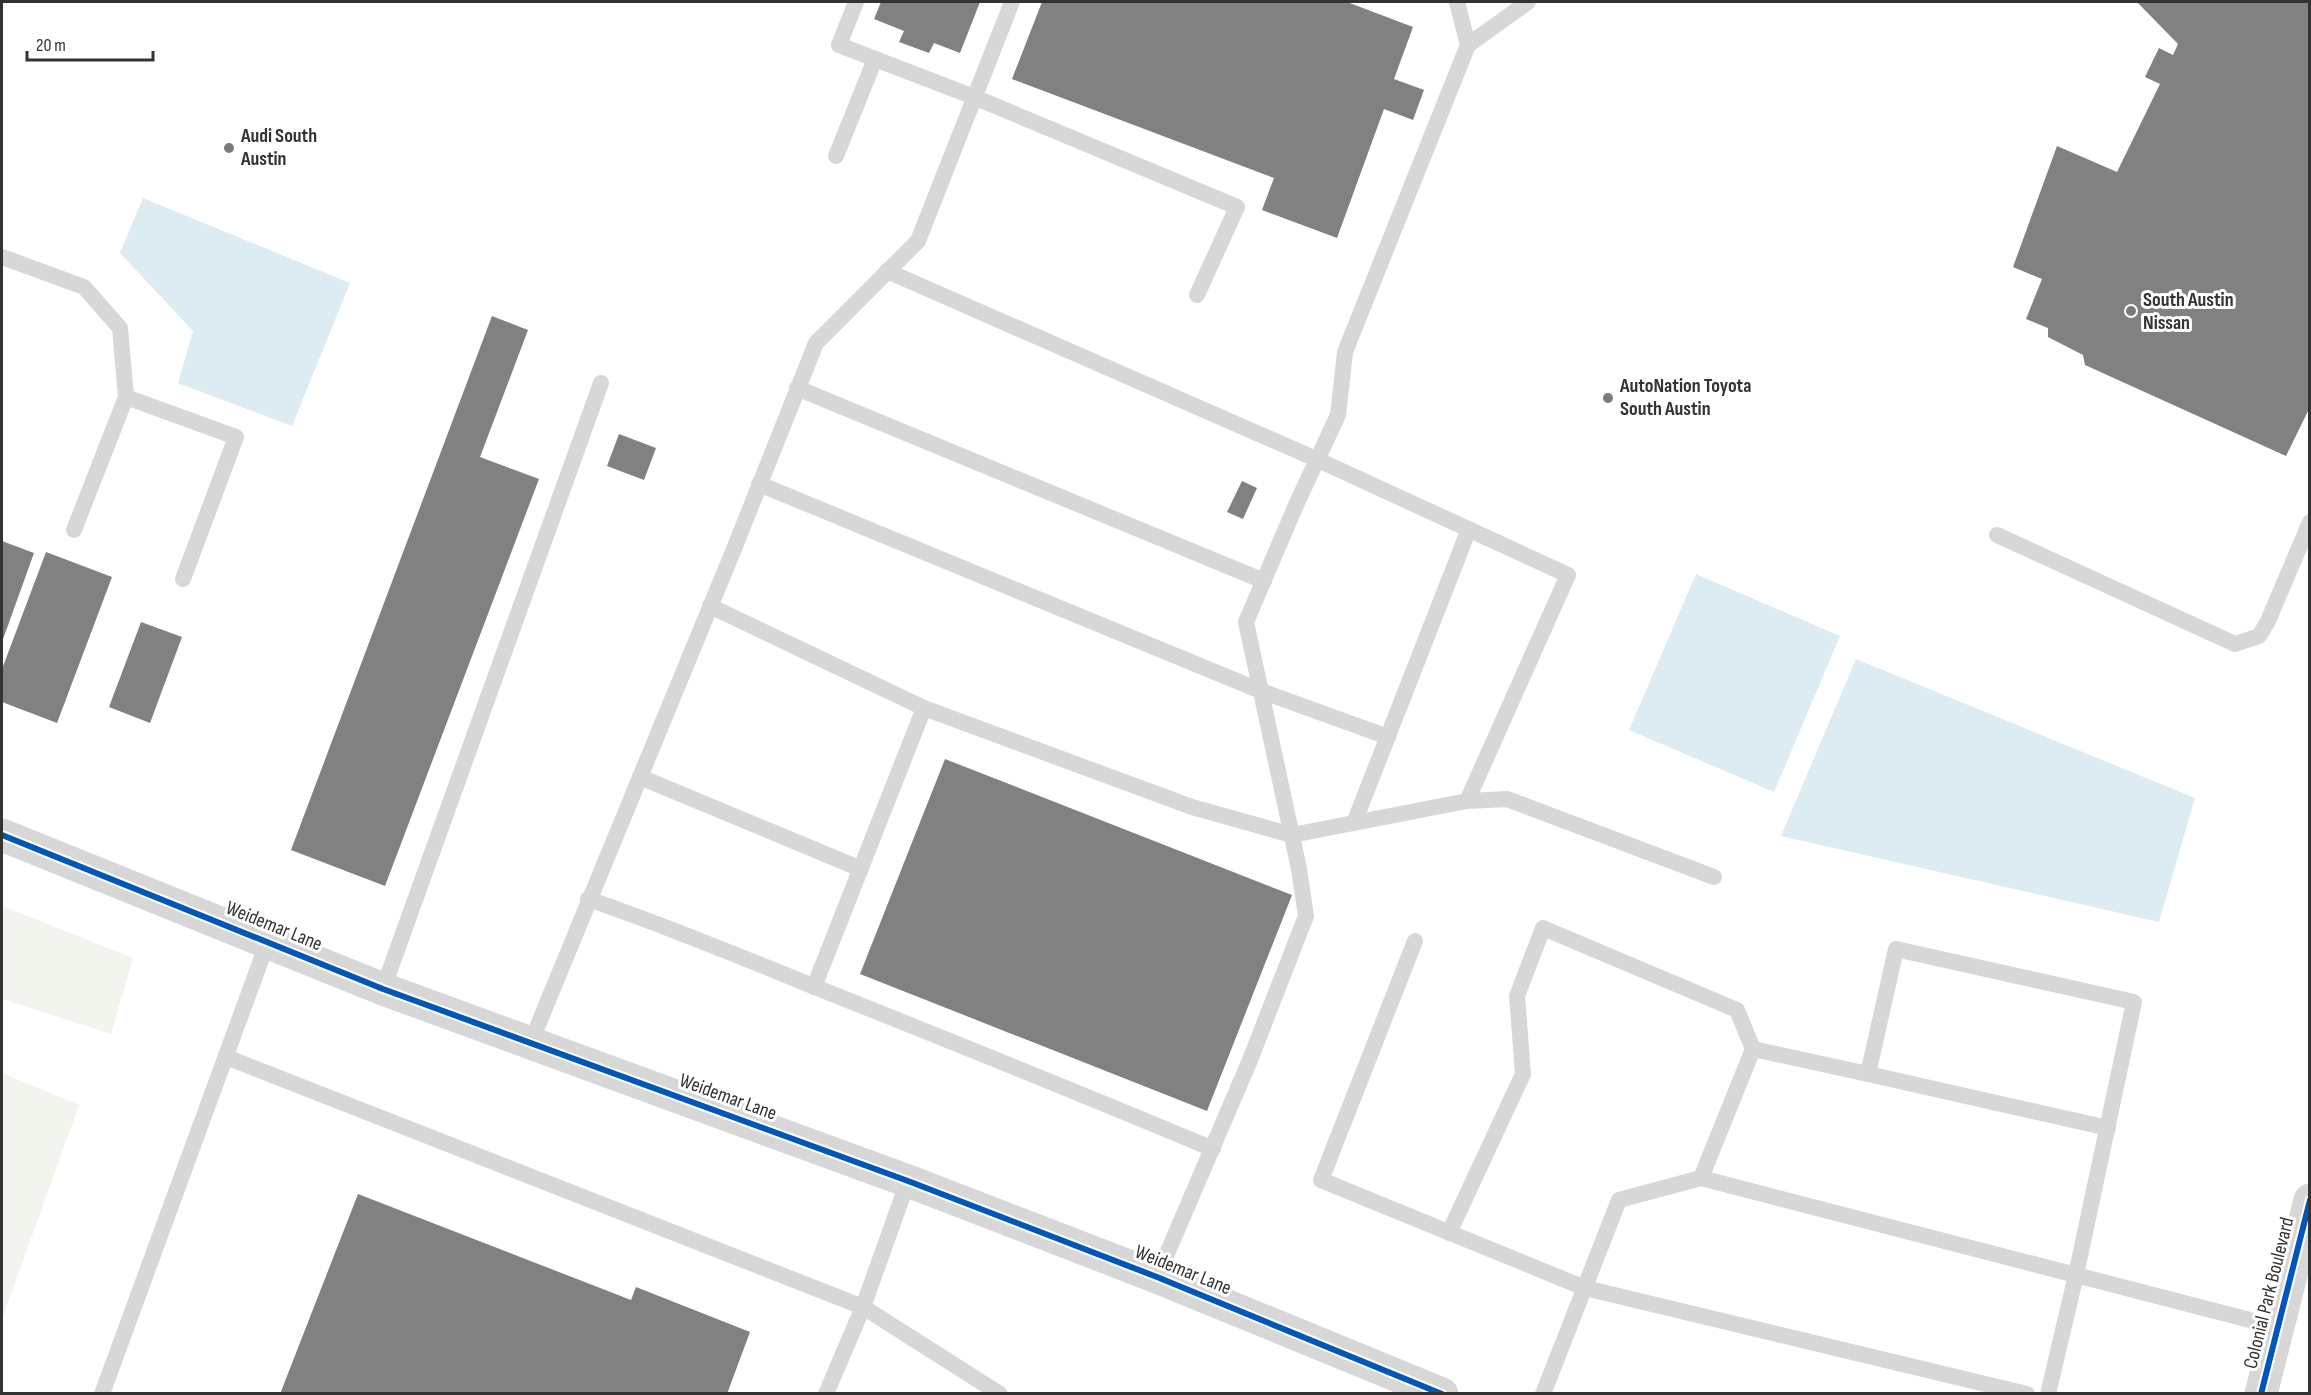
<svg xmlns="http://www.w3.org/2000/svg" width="2311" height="1395" viewBox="0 0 2311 1395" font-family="'Sofia Sans Condensed',sans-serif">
<rect width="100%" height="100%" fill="#fff"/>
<g fill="#f1f5ed">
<path d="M 2,906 L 133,958 L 111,1034 L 2,999 Z"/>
<path d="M 2,1073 L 79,1105 L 2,1319 Z"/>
</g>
<g fill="#ddebf3">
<path d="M 143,198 L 350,283 L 292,426 L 178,383 L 193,331 L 120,253 Z"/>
<path d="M 1696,574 L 1840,636 L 1774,792 L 1629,730 Z"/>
<path d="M 1856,659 L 2195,798 L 2159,922 L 1781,836 Z"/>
</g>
<g fill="#818181">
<path d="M 881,2 L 980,2 L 960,53 L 934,43 L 929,53 L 899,42 L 904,31 L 874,19 Z"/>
<path d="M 1042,2 L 1347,2 L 1413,27 L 1394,79 L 1424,90 L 1413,120 L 1384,109 L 1337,238 L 1262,210 L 1274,178 L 1012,79 Z"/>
<path d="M 2137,2 L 2310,2 L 2310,407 L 2286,456 L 2085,365 L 2083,355 L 2048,337 L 2048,328 L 2026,319 L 2042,279 L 2013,267 L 2057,146 L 2117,172 L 2160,84 L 2145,77 L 2159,48 L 2173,55 L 2178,44 Z"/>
<path d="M 492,316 L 528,330 L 480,457 L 539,479 L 385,886 L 291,850 Z"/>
<path d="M 619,434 L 656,448 L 644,480 L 607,466 Z"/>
<path d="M 1242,481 L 1257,488 L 1243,519 L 1227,512 Z"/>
<path d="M 2,541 L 34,553 L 2,642 Z"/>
<path d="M 46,552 L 112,577 L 57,723 L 2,702 L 2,669 Z"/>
<path d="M 141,622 L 182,637 L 150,723 L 109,707 Z"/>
<path d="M 945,759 L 1292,895 L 1207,1111 L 860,974 Z"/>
<path d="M 358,1194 L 631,1300 L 636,1287 L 750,1332 L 727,1394 L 280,1394 Z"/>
</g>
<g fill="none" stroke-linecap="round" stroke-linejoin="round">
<g stroke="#d7d7d7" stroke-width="16">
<path d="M 856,2 L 839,45 L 974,97 L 1237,207 L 1197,295"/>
<path d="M 1457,2 L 1468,45"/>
<path d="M 836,156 L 875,59"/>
<path d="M 2,257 L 84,287 L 120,328 L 126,397 L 74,530"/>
<path d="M 887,271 L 1316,459 L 1568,575 L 1467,801 L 1292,835 L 1192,807 L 924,708"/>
<path d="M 797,388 L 1264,581"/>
<path d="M 126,397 L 236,437 L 183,579"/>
<path d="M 759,484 L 1261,691 L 1388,737"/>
<path d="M 1997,535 L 2235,644 L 2259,636 L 2268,621 L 2310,522"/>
<path d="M 710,606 L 924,708 L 814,987"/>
<path d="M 640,777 L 861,869"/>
<path d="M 1467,801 L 1507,799 L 1714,877"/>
<path d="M 1354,823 L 1469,529"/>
<path d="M 588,899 C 679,930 767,968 855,1003 C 975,1051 1094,1099 1213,1149"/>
<path d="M 1415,941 L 1321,1180 L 1585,1288 L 2027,1394"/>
<path d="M 383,989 L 601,383"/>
<path d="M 531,1042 L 734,549 L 816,343 L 918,241 L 1012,2"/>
<path d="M 226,1057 L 863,1307 L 826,1394"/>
<path d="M 1868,1074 L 2108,1128"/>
<path d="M 1701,1178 L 1753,1049 L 1868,1074 L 1896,949 L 2134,1002 L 2076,1275 L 2048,1394"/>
<path d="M 908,1181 L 863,1307 L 1000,1394"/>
<path d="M 1449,1233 L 1523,1074 L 1517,996 L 1543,928 L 1737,1010 L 1753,1049"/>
<path d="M 1157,1277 L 1250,1060 L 1306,916 L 1299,869 L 1246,622 L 1296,505 L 1338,415 L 1345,352 L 1468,45 L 1528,2"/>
<path d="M 102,1394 L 268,941"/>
<path d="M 1543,1394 L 1619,1200 L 1701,1178 L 2277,1327"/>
</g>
<g stroke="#d7d7d7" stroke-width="33">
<path d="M 2,835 L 383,989 L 908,1181 L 1157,1277 L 1442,1394"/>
<path d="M 2261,1394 L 2310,1200"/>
</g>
<defs>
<g id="cycleway">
<path d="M 2,835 L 383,989 L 908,1181 L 1157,1277 L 1442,1394"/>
<path d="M 2261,1394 L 2310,1200"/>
</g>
</defs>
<use href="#cycleway" stroke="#fff" stroke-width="10"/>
<use href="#cycleway" stroke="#0057b8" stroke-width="6"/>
</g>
<g fill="#7a7a7a" stroke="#fff" stroke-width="2">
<circle cx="229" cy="148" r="6"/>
<circle cx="2131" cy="311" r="6"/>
<circle cx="1608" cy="398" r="6"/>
</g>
<g text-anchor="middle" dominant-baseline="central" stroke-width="6" stroke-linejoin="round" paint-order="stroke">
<g font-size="20" font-weight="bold" fill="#333" stroke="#fff" text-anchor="start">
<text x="241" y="136">Audi South<tspan x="241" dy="23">Austin</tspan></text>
<text x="2143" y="300">South Austin<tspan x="2143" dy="23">Nissan</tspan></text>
<text x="1620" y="386">AutoNation Toyota<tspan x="1620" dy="23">South Austin</tspan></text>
</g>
<g font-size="20" fill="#333" stroke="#fff">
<text transform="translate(274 926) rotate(22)">Weidemar Lane</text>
<text transform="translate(728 1097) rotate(20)">Weidemar Lane</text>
<text transform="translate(1183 1270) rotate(22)">Weidemar Lane</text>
<text transform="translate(2269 1293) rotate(-76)">Colonial Park Boulevard</text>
</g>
</g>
<rect width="2311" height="1395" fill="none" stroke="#333333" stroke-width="6"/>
<path d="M27 51v9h126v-9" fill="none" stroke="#333333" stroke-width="3"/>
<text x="36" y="51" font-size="18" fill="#333333" stroke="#ffffff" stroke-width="4.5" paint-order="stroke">20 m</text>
</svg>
